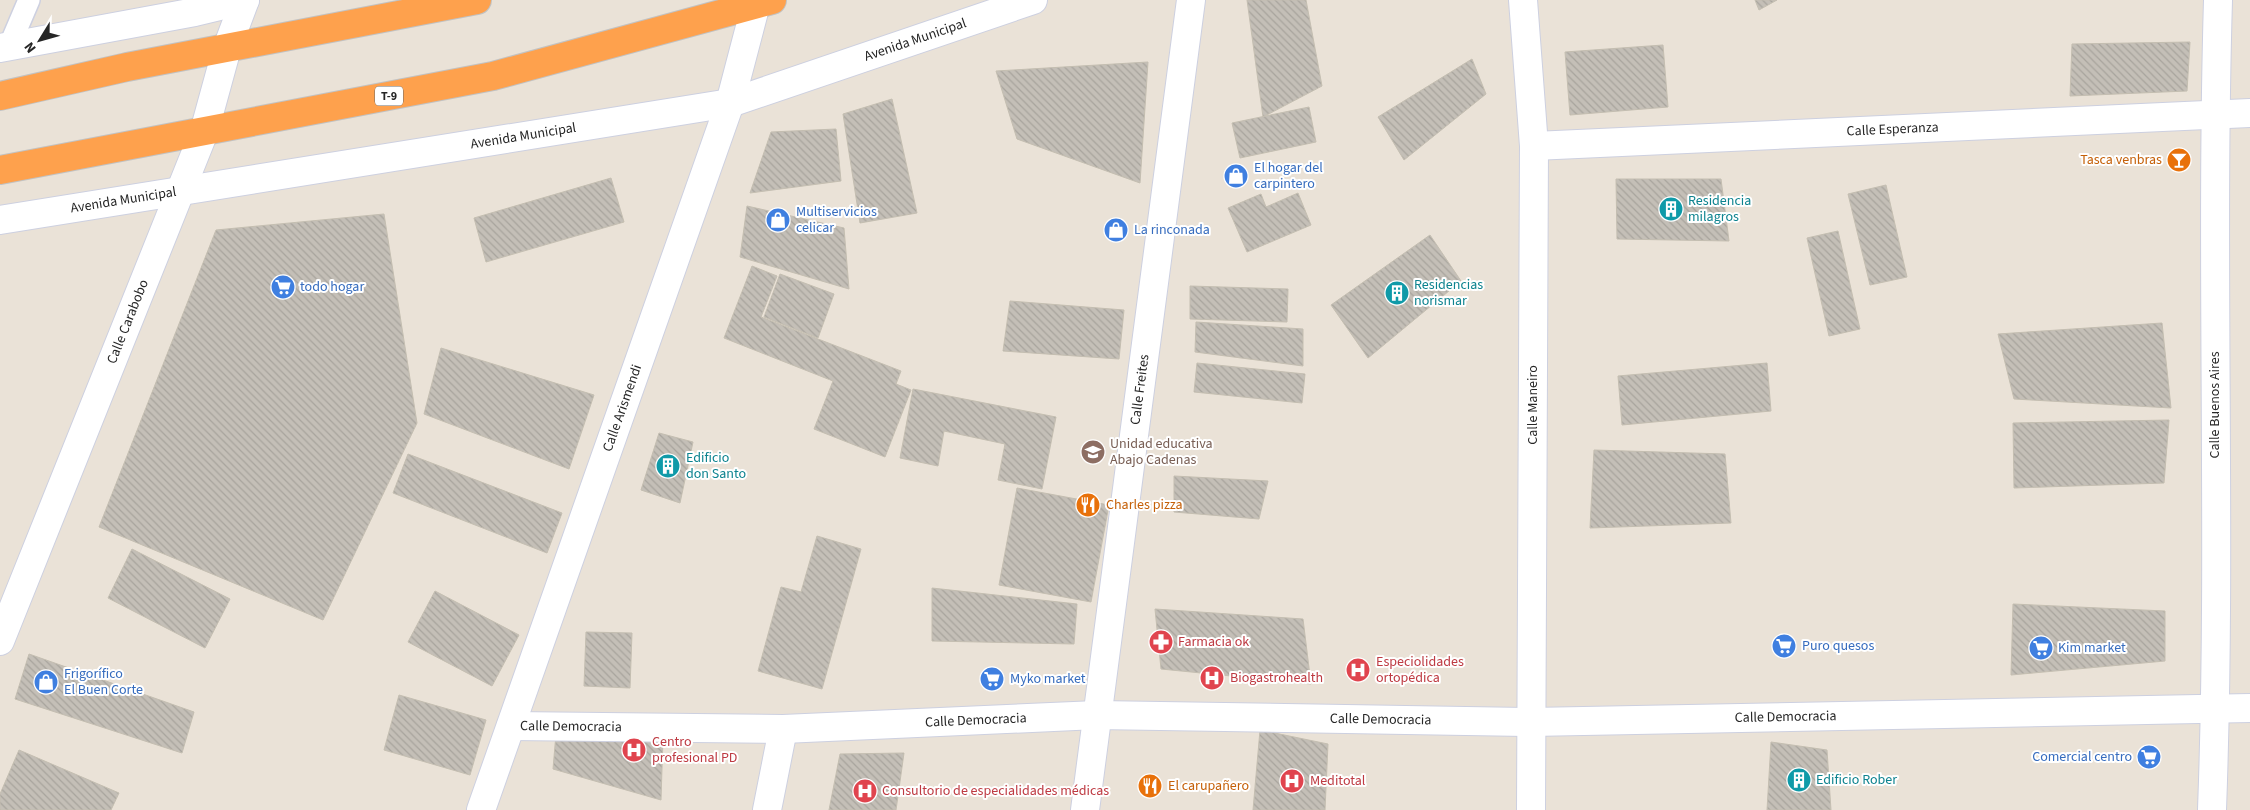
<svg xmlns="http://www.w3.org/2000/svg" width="2250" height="810" viewBox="0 0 2250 810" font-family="'Source Sans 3',sans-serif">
<defs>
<pattern id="building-back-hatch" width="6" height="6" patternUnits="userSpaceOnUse" patternTransform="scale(1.25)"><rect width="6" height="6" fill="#c4bfb7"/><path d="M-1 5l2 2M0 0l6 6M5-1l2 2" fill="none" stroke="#a8a49d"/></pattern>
</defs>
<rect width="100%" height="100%" fill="#eae2d7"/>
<g fill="url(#building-back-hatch)" stroke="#c4beb1">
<path d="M 1247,0 L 1306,0 L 1322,86 L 1263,117 Z"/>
<path d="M 1755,0 L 1777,0 L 1759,10 Z"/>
<path d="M 2190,42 L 2187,91 L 2070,96 L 2072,44 Z"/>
<path d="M 1663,45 L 1668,107 L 1570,115 L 1565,52 Z"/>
<path d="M 1472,59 L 1486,94 L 1404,160 L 1378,117 Z"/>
<path d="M 1148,62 L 1140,183 L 1017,139 L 996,71 Z"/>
<path d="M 892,99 L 917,213 L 860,223 L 843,114 Z"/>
<path d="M 1309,107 L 1316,142 L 1240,158 L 1232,123 Z"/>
<path d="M 836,129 L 841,181 L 750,193 L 771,132 Z"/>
<path d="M 611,178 L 624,222 L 486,262 L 474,218 Z"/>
<path d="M 1616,179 L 1721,179 L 1729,241 L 1617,239 Z"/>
<path d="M 1886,185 L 1907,277 L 1870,285 L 1848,194 Z"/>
<path d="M 1298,193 L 1311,225 L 1247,252 L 1228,208 L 1261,194 L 1266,207 Z"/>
<path d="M 747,206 L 844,228 L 849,289 L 740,257 Z"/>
<path d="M 384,214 L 417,423 L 323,620 L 99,527 L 216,230 Z"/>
<path d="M 1838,231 L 1860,329 L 1829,336 L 1807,238 Z"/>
<path d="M 1430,235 L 1461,281 L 1368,358 L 1331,305 Z"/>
<path d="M 752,266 L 777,276 L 761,317 L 901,371 L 896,384 L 911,390 L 885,457 L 814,429 L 833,381 L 724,338 Z"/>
<path d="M 780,274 L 834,294 L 818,338 L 764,317 Z"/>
<path d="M 1190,286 L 1288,289 L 1287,322 L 1190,319 Z"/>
<path d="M 1010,301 L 1124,310 L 1119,359 L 1003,351 Z"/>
<path d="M 1196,322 L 1303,329 L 1303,366 L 1195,352 Z"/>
<path d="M 2162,323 L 2171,408 L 2014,399 L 1998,334 Z"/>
<path d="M 441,348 L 594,395 L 569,469 L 424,414 Z"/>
<path d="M 1197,363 L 1305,374 L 1302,403 L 1194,392 Z"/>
<path d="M 1767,363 L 1771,411 L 1622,425 L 1618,376 Z"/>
<path d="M 913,389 L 1056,417 L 1042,489 L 998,480 L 1005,444 L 944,431 L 938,466 L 900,458 Z"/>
<path d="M 2169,420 L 2164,483 L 2014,488 L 2013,423 Z"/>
<path d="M 659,433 L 693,442 L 680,503 L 641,490 Z"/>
<path d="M 1594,450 L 1725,454 L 1731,523 L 1590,528 Z"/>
<path d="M 408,454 L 562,513 L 547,553 L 393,493 Z"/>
<path d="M 1174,476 L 1268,481 L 1259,519 L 1174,512 Z"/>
<path d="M 1017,488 L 1109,505 L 1091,602 L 999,585 Z"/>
<path d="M 817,536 L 861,549 L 822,689 L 758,671 L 781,587 L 801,592 Z"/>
<path d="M 132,549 L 230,599 L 205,648 L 108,598 Z"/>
<path d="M 932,588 L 1077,604 L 1074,644 L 932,641 Z"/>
<path d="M 435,591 L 519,635 L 492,686 L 408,642 Z"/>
<path d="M 2013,604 L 2165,611 L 2165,661 L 2011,675 Z"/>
<path d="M 1155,609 L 1303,619 L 1311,684 L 1161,669 Z"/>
<path d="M 586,632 L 632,633 L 630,688 L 584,686 Z"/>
<path d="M 29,654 L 194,712 L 182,753 L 15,699 Z"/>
<path d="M 399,695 L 486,720 L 470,775 L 384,750 Z"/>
<path d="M 1260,730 L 1328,744 L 1325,810 L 1253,810 Z"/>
<path d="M 556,734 L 663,737 L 661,800 L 553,769 Z"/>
<path d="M 1771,742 L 1827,750 L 1831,810 L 1767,810 Z"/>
<path d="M 19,750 L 119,793 L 111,810 L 0,810 L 0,794 Z"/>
<path d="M 904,753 L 896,810 L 829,810 L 840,754 Z"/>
</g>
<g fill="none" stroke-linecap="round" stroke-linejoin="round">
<defs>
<path id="lane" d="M 9,47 L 29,0"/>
<g id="street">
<path d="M 1523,0 L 1534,146 L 1531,810"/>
<path d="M 0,48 L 195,12 L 245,0"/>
<path id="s1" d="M 1534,146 L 2250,113"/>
<path id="s2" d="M 0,220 L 730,103 L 1033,0"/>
<path id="s3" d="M 0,641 L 204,132 L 227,48 L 245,0"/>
<path id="s4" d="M 511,726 L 783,729 L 1097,715 L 1531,722 L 2250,708"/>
<path id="s5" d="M 481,810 L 730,103 L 756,4"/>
<path d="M 767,810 L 783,729"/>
<path id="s6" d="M 1085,810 L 1191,0"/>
<path d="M 2212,810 C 2222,540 2210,270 2218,0"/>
</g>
<g id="highway">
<path d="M 0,96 L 127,67 L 477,0"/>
<path d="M 0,170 L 493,76 L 772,0"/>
</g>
</defs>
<use href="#lane" stroke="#cdd0e0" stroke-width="24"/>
<use href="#street" stroke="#cdd0e0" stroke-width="30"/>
<use href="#highway" stroke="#c2c2c2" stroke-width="30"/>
<use href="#lane" stroke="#fff" stroke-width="21"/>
<use href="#street" stroke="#fff" stroke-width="28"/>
<use href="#highway" stroke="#fea14d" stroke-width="28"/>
</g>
<defs>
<symbol id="bar-disc" viewBox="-11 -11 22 22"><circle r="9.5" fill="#e8710a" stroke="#fff"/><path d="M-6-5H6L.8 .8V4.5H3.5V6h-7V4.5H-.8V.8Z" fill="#fff"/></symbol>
<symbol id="shop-disc" viewBox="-11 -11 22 22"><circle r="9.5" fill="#3f7fe0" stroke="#fff"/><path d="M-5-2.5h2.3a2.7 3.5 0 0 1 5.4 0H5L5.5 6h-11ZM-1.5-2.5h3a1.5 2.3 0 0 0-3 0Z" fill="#fff"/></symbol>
<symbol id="building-disc" viewBox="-11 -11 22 22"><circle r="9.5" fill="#0f9aa8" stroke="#fff"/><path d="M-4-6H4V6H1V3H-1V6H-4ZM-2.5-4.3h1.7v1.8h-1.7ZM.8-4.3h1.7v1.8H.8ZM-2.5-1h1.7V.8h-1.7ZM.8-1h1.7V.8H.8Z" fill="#fff"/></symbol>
<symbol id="supermarket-disc" viewBox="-11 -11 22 22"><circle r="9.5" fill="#3f7fe0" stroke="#fff"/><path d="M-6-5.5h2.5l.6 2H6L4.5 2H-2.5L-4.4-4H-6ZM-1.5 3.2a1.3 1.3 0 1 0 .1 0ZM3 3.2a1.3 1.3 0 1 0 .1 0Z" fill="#fff"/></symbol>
<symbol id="school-disc" viewBox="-11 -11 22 22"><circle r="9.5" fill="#8d6e63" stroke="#fff"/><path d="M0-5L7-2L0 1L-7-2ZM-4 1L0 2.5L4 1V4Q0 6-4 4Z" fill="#fff"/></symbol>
<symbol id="restaurant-disc" viewBox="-11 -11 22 22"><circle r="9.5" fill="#e8710a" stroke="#fff"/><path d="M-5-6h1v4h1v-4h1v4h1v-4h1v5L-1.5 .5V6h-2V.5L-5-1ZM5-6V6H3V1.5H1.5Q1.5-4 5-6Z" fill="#fff"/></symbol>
<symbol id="pharmacy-disc" viewBox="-11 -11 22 22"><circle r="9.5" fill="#e0444e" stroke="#fff"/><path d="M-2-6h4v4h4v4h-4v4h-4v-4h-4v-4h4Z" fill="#fff"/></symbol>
<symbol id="hospital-disc" viewBox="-11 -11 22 22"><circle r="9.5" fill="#e0444e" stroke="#fff"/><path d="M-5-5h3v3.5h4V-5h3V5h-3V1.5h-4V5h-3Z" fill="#fff"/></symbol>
</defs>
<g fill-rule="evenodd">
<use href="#bar-disc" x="2165" y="146" width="28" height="28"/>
<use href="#shop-disc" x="1222" y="162" width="28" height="28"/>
<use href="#building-disc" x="1657" y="195" width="28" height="28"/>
<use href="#shop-disc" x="764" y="206" width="28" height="28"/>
<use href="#shop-disc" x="1102" y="216" width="28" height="28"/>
<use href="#supermarket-disc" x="269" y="273" width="28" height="28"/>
<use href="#building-disc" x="1383" y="279" width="28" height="28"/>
<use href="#school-disc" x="1079" y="438" width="28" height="28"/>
<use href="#building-disc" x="654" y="452" width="28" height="28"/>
<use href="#restaurant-disc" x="1074" y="491" width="28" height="28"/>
<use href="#pharmacy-disc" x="1147" y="628" width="28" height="28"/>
<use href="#supermarket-disc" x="1770" y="632" width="28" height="28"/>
<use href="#supermarket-disc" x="2027" y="634" width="28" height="28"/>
<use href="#hospital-disc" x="1344" y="656" width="28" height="28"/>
<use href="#hospital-disc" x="1198" y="664" width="28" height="28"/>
<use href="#supermarket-disc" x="978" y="665" width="28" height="28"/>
<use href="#shop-disc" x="32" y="668" width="28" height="28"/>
<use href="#hospital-disc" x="620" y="736" width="28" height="28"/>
<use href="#supermarket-disc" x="2135" y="743" width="28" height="28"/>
<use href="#building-disc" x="1785" y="766" width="28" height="28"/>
<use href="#hospital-disc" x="1278" y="767" width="28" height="28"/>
<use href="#restaurant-disc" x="1136" y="772" width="28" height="28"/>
<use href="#hospital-disc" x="851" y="777" width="28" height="28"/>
</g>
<g text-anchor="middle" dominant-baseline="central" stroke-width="4" stroke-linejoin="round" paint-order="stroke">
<rect fill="#fff" stroke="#676767" stroke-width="1" x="375" y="86.5" width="28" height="19" rx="4"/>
<g font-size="12" font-weight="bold" fill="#262626">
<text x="389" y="96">T-9</text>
</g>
<g font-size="14" fill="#262626" stroke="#fff">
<text stroke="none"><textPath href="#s2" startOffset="935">Avenida Municipal</textPath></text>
<text stroke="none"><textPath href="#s1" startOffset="359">Calle Esperanza</textPath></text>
<text stroke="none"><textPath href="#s2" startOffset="530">Avenida Municipal</textPath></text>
<text stroke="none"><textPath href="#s2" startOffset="125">Avenida Municipal</textPath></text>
<text stroke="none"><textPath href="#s3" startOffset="344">Calle Carabobo</textPath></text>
<text stroke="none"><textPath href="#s6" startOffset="424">Calle Freites</textPath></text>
<text transform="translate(1533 405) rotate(-90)">Calle Maneiro</text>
<text transform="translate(2215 405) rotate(-90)">Calle Buenos Aires</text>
<text stroke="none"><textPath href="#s5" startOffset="426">Calle Arismendi</textPath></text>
<text stroke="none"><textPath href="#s4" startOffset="1275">Calle Democracia</textPath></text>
<text stroke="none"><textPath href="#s4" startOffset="870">Calle Democracia</textPath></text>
<text stroke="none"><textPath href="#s4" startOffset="465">Calle Democracia</textPath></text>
<text stroke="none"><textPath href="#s4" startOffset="60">Calle Democracia</textPath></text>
</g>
<g font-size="14" fill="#c56008" stroke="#fff" text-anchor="start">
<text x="2162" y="160" text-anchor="end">Tasca venbras</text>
<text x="1106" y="505">Charles pizza</text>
<text x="1168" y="786">El carupañero</text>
</g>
<g font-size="14" fill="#366cbe" stroke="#fff" text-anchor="start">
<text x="1254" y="168">El hogar del<tspan x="1254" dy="16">carpintero</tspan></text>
<text x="796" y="212">Multiservicios<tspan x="796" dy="16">celicar</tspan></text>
<text x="1134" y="230">La rinconada</text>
<text x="300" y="287">todo hogar</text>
<text x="1802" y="646">Puro quesos</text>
<text x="2058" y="648">Kim market</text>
<text x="64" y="674">Frigorífico<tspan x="64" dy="16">El Buen Corte</tspan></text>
<text x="1010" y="679">Myko market</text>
<text x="2132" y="757" text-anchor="end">Comercial centro</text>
</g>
<g font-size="14" fill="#0d838f" stroke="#fff" text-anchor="start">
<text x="1688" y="201">Residencia<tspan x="1688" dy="16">milagros</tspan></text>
<text x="1414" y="285">Residencias<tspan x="1414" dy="16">norismar</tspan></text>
<text x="686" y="458">Edificio<tspan x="686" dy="16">don Santo</tspan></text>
<text x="1816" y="780">Edificio Rober</text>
</g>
<g font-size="14" fill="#785e54" stroke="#fff" text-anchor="start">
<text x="1110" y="444">Unidad educativa<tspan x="1110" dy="16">Abajo Cadenas</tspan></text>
</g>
<g font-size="14" fill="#be3a42" stroke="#fff" text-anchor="start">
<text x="1178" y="642">Farmacia ok</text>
<text x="1376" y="662">Especiolidades<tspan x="1376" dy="16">ortopédica</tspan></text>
<text x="1230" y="678">Biogastrohealth</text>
<text x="652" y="742">Centro<tspan x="652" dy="16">profesional PD</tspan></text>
<text x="1310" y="781">Meditotal</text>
<text x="882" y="791">Consultorio de especialidades médicas</text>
</g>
</g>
<g transform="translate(40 40) rotate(233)" stroke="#ffffff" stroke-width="4" paint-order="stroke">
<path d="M0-4L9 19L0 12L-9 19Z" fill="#262626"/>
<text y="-8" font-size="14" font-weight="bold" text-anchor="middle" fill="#262626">N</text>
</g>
</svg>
